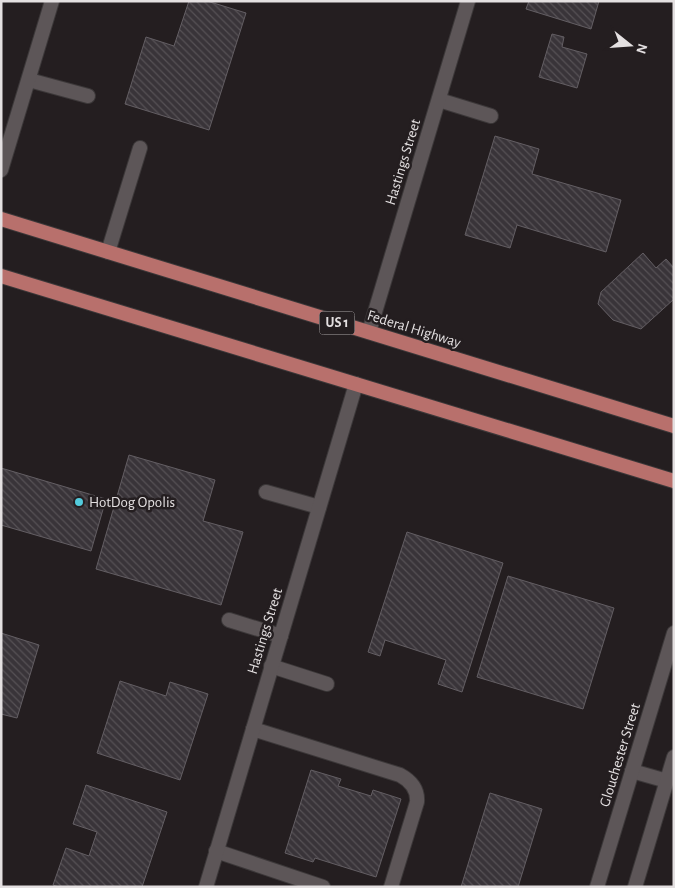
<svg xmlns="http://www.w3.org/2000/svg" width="675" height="888" viewBox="0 0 675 888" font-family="'Alegreya Sans',sans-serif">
<defs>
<pattern id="building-back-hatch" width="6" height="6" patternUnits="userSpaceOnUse" patternTransform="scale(1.25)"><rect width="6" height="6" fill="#393439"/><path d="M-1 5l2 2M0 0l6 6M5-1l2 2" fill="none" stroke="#565155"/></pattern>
</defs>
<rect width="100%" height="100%" fill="#241e20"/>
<g fill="url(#building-back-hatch)" stroke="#635e63">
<path d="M 189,1 L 207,1 L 246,13 L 209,130 L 125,104 L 146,37 L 174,46 Z"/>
<path d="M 529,1 L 599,1 L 591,29 L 526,9 Z"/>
<path d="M 552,34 L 564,37 L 562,47 L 587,54 L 577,88 L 539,77 Z"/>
<path d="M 495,136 L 539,149 L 532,174 L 621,200 L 606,252 L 517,225 L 510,248 L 465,235 Z"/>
<path d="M 643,253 L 656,268 L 666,259 L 674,268 L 674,299 L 641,329 L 613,320 L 598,304 L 601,292 Z"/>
<path d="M 129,455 L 215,480 L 203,521 L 243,532 L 221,605 L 96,569 Z"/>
<path d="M 1,468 L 106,499 L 91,551 L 1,525 Z"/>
<path d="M 407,532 L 503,563 L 462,692 L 438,684 L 446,660 L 385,640 L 380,656 L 368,652 Z"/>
<path d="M 508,576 L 614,608 L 583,709 L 477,677 Z"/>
<path d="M 1,633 L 39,645 L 17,718 L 1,714 Z"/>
<path d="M 120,681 L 166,696 L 170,682 L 208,694 L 180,780 L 97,753 Z"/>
<path d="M 311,770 L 341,779 L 338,786 L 371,796 L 373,790 L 401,799 L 376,877 L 315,858 L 313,862 L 285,853 Z"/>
<path d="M 86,785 L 167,812 L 142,887 L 59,887 L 53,885 L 66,848 L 89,856 L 97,832 L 73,824 Z"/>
<path d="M 490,793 L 542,809 L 518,887 L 461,887 Z"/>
</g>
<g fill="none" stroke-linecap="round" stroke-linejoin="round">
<defs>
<g id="service">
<path d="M 29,80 L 88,96"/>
<path d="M 439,100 L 491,116"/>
<path d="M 108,252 L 140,148"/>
<path d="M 266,492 L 319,507"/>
<path d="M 229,620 L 281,636"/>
<path d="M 271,666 L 327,684"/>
<path d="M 253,729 L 400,775 C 411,781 418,789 417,802 L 391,887"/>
<path d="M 216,851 L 323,887"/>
</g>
<g id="minor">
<path d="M 1,170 L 52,1"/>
<path d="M 369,332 L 468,1"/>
<path d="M 632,771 L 667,781"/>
<path d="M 206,887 L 356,384"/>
<path d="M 597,887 L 674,633"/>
<path d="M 635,887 L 674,757"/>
</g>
<g id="primary">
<path d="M 1,219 L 674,426"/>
<path d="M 1,276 L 674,481"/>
</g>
</defs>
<use href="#service" stroke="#3c3839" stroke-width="16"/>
<use href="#minor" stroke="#3c3839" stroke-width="16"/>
<use href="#primary" stroke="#3c3839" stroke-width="16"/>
<use href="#service" stroke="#5d5658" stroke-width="14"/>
<use href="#minor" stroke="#5d5658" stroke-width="14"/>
<use href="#primary" stroke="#b8706c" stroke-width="14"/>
</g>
<circle fill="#53cbdc" stroke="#241e20" stroke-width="2" cx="79" cy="502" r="5"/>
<g text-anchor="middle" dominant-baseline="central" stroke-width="5" stroke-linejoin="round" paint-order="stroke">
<rect fill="#241e20" stroke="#aaa6a7" stroke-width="1" x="319.5" y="311.5" width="35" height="23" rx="4"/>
<g font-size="14" font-weight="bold" fill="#e4e0e1">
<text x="337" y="323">US 1</text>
</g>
<g font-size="15" fill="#e4e0e1" stroke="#241e20">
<text transform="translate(403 162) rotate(-73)">Hastings Street</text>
<text transform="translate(414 329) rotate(17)">Federal Highway</text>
<text transform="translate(265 631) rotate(-73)">Hastings Street</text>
<text transform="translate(620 755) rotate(-73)">Glouchester Street</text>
</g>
<g font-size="15" fill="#e4e0e1" stroke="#241e20" text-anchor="start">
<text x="89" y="502">HotDog Opolis</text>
</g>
</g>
<rect width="675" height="888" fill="none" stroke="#e4e0e1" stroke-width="5"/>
<g transform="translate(630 45) rotate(107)" stroke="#241e20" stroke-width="4" paint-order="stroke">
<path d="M0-4L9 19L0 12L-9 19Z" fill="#e4e0e1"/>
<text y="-8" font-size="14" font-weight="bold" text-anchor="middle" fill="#e4e0e1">N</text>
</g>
</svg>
